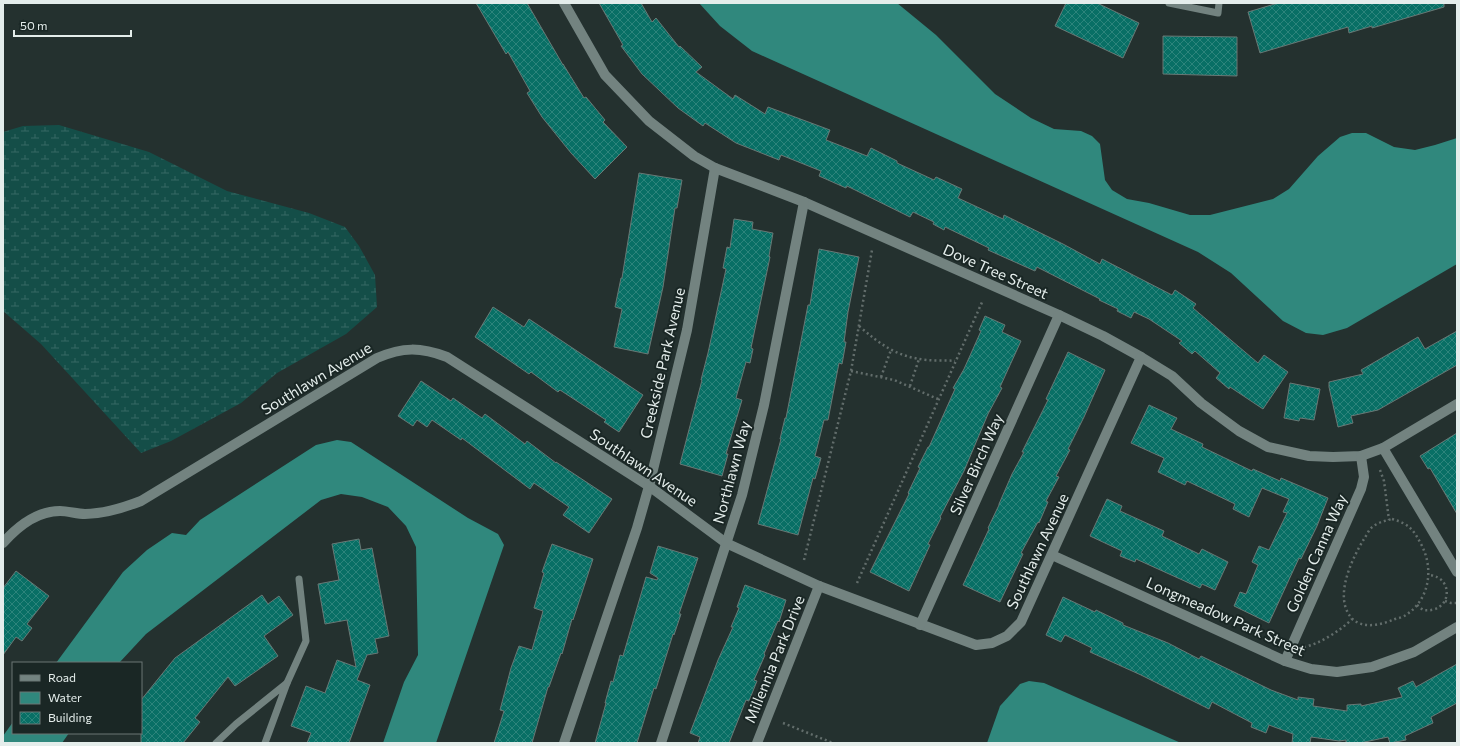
<svg xmlns="http://www.w3.org/2000/svg" width="1460" height="746" viewBox="0 0 1460 746" font-family="Commissioner,sans-serif">
<defs>
<pattern id="wetland-marsh" width="20" height="14" patternUnits="userSpaceOnUse"><rect width="20" height="14" fill="#144e48"/><path d="M1 5h8M5 5V1M11 12h8M15 12V8" fill="none" stroke="#366863"/></pattern>
<pattern id="building-cross-hatch" width="8" height="8" patternUnits="userSpaceOnUse"><rect width="8" height="8" fill="#086f65"/><path d="M0 0l8 8M0 8l8-8" fill="none" stroke="#2c847b"/></pattern>
</defs>
<rect width="100%" height="100%" fill="#24312f"/>
<path fill="url(#wetland-marsh)" d="M 59,125 L 149,152 L 227,191 L 309,213 L 345,227 L 359,246 L 375,275 L 377,307 L 346,334 L 277,373 L 241,403 L 171,441 L 141,453 L 41,344 L 3,311 L 3,132 L 23,126 Z"/>
<g fill="#30887d">
<path d="M 699,3 L 897,3 L 936,35 L 995,94 L 1031,118 L 1054,129 L 1081,131 L 1092,136 L 1100,144 L 1105,180 L 1112,190 L 1127,199 L 1149,203 L 1190,215 L 1210,215 L 1273,199 L 1289,189 L 1318,156 L 1340,137 L 1352,133 L 1366,133 L 1394,147 L 1415,150 L 1435,145 L 1457,138 L 1457,264 L 1347,328 L 1323,335 L 1306,333 L 1283,321 L 1231,273 L 1198,252 L 752,51 L 720,26 Z"/>
<path d="M 337,440 L 351,442 L 468,518 L 498,534 L 504,545 L 436,743 L 383,743 L 404,682 L 418,655 L 416,547 L 406,526 L 388,507 L 362,497 L 341,494 L 321,500 L 146,634 L 119,663 L 56,663 L 123,572 L 147,550 L 172,533 L 186,535 L 200,520 L 316,445 Z"/>
<path d="M 1029,681 L 1044,683 L 1181,743 L 987,743 L 1000,706 L 1020,684 Z"/>
<path d="M 13,722 L 13,733 L 69,733 L 62,743 L 3,743 L 3,736 Z"/>
</g>
<g fill="url(#building-cross-hatch)" stroke="#687875">
<path d="M 476,3 L 527,3 L 563,65 L 563,64 L 584,98 L 586,97 L 605,120 L 603,122 L 627,147 L 595,179 L 571,153 L 542,117 L 527,93 L 530,91 L 508,52 L 506,54 Z"/>
<path d="M 599,3 L 641,3 L 652,22 L 656,18 L 679,47 L 680,46 L 702,67 L 696,72 L 733,99 L 735,95 L 765,114 L 768,107 L 830,130 L 826,140 L 867,156 L 871,148 L 897,161 L 897,163 L 934,180 L 936,177 L 962,189 L 958,198 L 1003,219 L 1004,215 L 1063,244 L 1100,264 L 1102,259 L 1172,295 L 1175,290 L 1196,304 L 1193,308 L 1258,363 L 1264,355 L 1288,372 L 1263,409 L 1230,387 L 1229,389 L 1216,378 L 1220,373 L 1195,351 L 1192,354 L 1179,343 L 1182,341 L 1149,319 L 1134,312 L 1131,318 L 1117,311 L 1118,309 L 1099,300 L 1100,299 L 1037,267 L 1035,271 L 988,250 L 989,248 L 945,227 L 944,230 L 933,224 L 934,222 L 913,212 L 910,217 L 847,186 L 846,188 L 819,176 L 821,171 L 781,155 L 779,160 L 736,143 L 705,123 L 703,126 L 678,108 L 642,74 L 621,46 L 623,45 Z"/>
<path d="M 1066,3 L 1097,3 L 1139,23 L 1123,58 L 1055,26 Z"/>
<path d="M 1278,3 L 1444,3 L 1444,7 L 1372,28 L 1372,26 L 1349,33 L 1348,27 L 1260,53 L 1248,12 Z"/>
<path d="M 1163,36 L 1237,37 L 1237,76 L 1163,74 Z"/>
<path d="M 639,173 L 682,180 L 677,208 L 675,208 L 663,287 L 648,354 L 614,347 L 622,309 L 615,307 L 621,278 L 622,278 Z"/>
<path d="M 734,219 L 753,222 L 752,229 L 773,233 L 769,256 L 770,257 L 751,348 L 753,349 L 750,363 L 746,362 L 736,398 L 742,400 L 726,454 L 728,454 L 722,476 L 680,464 L 702,380 L 701,380 L 708,353 L 726,269 L 723,268 L 727,247 L 730,248 Z"/>
<path d="M 819,249 L 859,257 L 848,312 L 844,342 L 846,342 L 842,364 L 839,363 L 828,420 L 824,420 L 815,456 L 821,458 L 815,479 L 813,478 L 798,535 L 758,524 L 781,439 L 780,439 L 785,418 L 786,418 L 808,305 L 810,305 Z"/>
<path d="M 493,307 L 524,327 L 529,319 L 643,395 L 619,432 L 604,422 L 606,420 L 560,390 L 558,392 L 531,372 L 529,374 L 475,337 Z"/>
<path d="M 985,316 L 1005,325 L 1002,332 L 1021,341 L 1000,387 L 1002,388 L 988,414 L 964,471 L 940,517 L 941,518 L 928,544 L 930,545 L 909,591 L 870,572 L 909,494 L 908,493 L 920,468 L 918,467 L 928,447 L 929,447 L 955,389 L 953,388 L 964,369 L 981,331 L 979,330 Z"/>
<path d="M 1457,331 L 1457,365 L 1378,410 L 1351,416 L 1353,423 L 1338,427 L 1329,387 L 1329,382 L 1363,374 L 1361,370 L 1418,337 L 1425,349 Z"/>
<path d="M 1068,352 L 1105,370 L 1084,417 L 1068,449 L 1070,450 L 1056,476 L 1059,477 L 1046,501 L 1048,502 L 1039,523 L 1038,522 L 1021,553 L 1023,554 L 1000,602 L 963,585 L 989,529 L 988,528 L 999,505 L 999,504 L 1012,474 L 1024,452 L 1022,452 L 1048,400 L 1046,399 Z"/>
<path d="M 421,381 L 451,401 L 453,398 L 482,418 L 485,414 L 525,444 L 527,441 L 556,463 L 556,462 L 612,499 L 589,533 L 563,515 L 569,507 L 534,483 L 530,489 L 462,438 L 461,440 L 432,420 L 427,427 L 417,420 L 413,426 L 398,416 Z"/>
<path d="M 1290,383 L 1320,389 L 1314,420 L 1300,418 L 1299,421 L 1284,418 Z"/>
<path d="M 1149,405 L 1177,418 L 1171,429 L 1203,444 L 1202,447 L 1252,471 L 1253,469 L 1280,481 L 1281,478 L 1328,498 L 1317,526 L 1301,559 L 1299,558 L 1269,623 L 1234,606 L 1240,592 L 1246,594 L 1258,565 L 1252,562 L 1259,546 L 1269,550 L 1287,513 L 1283,512 L 1289,499 L 1262,488 L 1249,517 L 1233,509 L 1235,504 L 1187,481 L 1185,485 L 1158,472 L 1164,458 L 1131,443 Z"/>
<path d="M 1457,433 L 1457,514 L 1430,468 L 1428,469 L 1420,456 Z"/>
<path d="M 1107,499 L 1122,506 L 1120,511 L 1164,531 L 1162,536 L 1199,554 L 1202,549 L 1228,562 L 1215,590 L 1202,584 L 1200,588 L 1136,559 L 1135,562 L 1120,556 L 1122,551 L 1090,536 Z"/>
<path d="M 359,539 L 361,550 L 372,548 L 389,636 L 375,639 L 378,653 L 367,655 L 357,680 L 370,685 L 349,743 L 307,743 L 311,733 L 291,726 L 306,686 L 325,693 L 337,660 L 356,667 L 347,620 L 325,624 L 318,584 L 339,580 L 332,544 Z"/>
<path d="M 552,544 L 593,559 L 573,620 L 572,619 L 562,654 L 561,653 L 549,687 L 548,687 L 532,743 L 494,743 L 504,711 L 500,710 L 511,668 L 519,646 L 532,650 L 543,611 L 534,608 L 544,573 L 542,572 Z"/>
<path d="M 658,546 L 698,558 L 679,614 L 681,614 L 674,635 L 673,634 L 656,689 L 654,688 L 637,743 L 595,743 L 606,703 L 605,703 L 611,681 L 613,682 L 620,655 L 623,656 L 646,577 L 657,580 L 658,578 L 650,573 Z"/>
<path d="M 16,571 L 49,596 L 27,624 L 32,628 L 22,641 L 16,637 L 3,655 L 3,588 Z"/>
<path d="M 745,585 L 786,600 L 779,622 L 778,621 L 764,654 L 765,655 L 754,680 L 757,681 L 749,701 L 746,700 L 729,743 L 698,743 L 700,737 L 690,733 L 718,660 L 733,627 L 731,627 L 739,608 L 737,607 Z"/>
<path d="M 262,595 L 268,604 L 279,596 L 293,615 L 264,636 L 278,656 L 235,686 L 228,677 L 195,718 L 200,722 L 183,743 L 141,743 L 141,700 L 175,658 Z"/>
<path d="M 1063,597 L 1095,612 L 1096,610 L 1123,623 L 1123,625 L 1168,643 L 1199,659 L 1201,656 L 1271,690 L 1298,700 L 1298,697 L 1314,699 L 1313,706 L 1347,711 L 1347,705 L 1361,704 L 1361,706 L 1402,697 L 1398,688 L 1413,681 L 1416,687 L 1457,664 L 1457,703 L 1431,717 L 1433,723 L 1405,736 L 1406,740 L 1390,743 L 1388,737 L 1360,743 L 1346,743 L 1346,740 L 1339,741 L 1311,737 L 1310,743 L 1292,743 L 1293,734 L 1269,725 L 1266,733 L 1251,727 L 1252,723 L 1212,702 L 1209,709 L 1141,675 L 1090,652 L 1092,648 L 1065,635 L 1061,642 L 1046,635 Z"/>
</g>
<g fill="none" stroke-linecap="round" stroke-linejoin="round">
<g stroke="#626d6b" stroke-width="2.5" stroke-dasharray="2 3" stroke-linecap="butt">
<path d="M 859,326 C 881,345 897,357 927,360 C 936,361 946,360 955,361"/>
<path d="M 851,371 L 894,380 L 938,399"/>
<path d="M 881,377 L 891,350"/>
<path d="M 910,386 L 919,359"/>
<path d="M 1380,470 L 1384,481 L 1389,520"/>
<path d="M 1392,519 C 1409,524 1413,529 1421,544 C 1434,568 1430,599 1406,615 C 1403,617 1399,618 1395,619 C 1379,626 1356,631 1347,611 C 1337,590 1353,557 1364,539 C 1366,536 1368,532 1370,529 C 1376,523 1384,521 1392,519 Z"/>
<path d="M 804,560 L 851,371 L 872,250"/>
<path d="M 857,583 L 983,300"/>
<path d="M 1445,601 L 1451,603 L 1457,603"/>
<path d="M 1417,605 L 1423,610 C 1452,614 1455,577 1429,575"/>
<path d="M 1304,647 C 1320,644 1341,630 1352,619"/>
<path d="M 783,723 L 833,743"/>
</g>
<g stroke="#738380" stroke-width="7">
<path d="M 1169,3 L 1218,13 L 1219,3"/>
<path d="M 287,683 L 306,641 L 299,579"/>
<path d="M 216,743 L 236,724 L 287,683 L 265,743"/>
</g>
<g stroke="#738380" stroke-width="10">
<path d="M 564,3 L 605,75 L 649,121 L 694,156 L 715,168 L 804,202 L 1059,315 L 1103,336 L 1141,357 L 1172,376 L 1201,403 L 1239,431 L 1268,447 L 1309,456 L 1333,457 L 1361,456 L 1383,448 L 1457,404"/>
<path d="M 1383,448 L 1457,572"/>
<path d="M 3,543 C 18,526 37,511 60,511 C 68,511 77,514 85,514 C 105,514 123,508 141,501 L 377,358 C 403,347 420,347 447,357 L 649,486 L 726,543 L 819,586 L 976,645 L 992,643 L 1007,636 L 1021,622 L 1141,357"/>
<path d="M 1052,555 L 1285,661 L 1311,669 L 1337,672 L 1372,667 L 1414,652 L 1457,627"/>
<path d="M 920,625 L 1059,315"/>
<path d="M 1285,661 L 1361,489 L 1364,477 L 1361,456"/>
<path d="M 564,743 L 637,528 L 649,486 L 687,330 L 715,168"/>
<path d="M 661,743 L 742,495 L 764,405 L 804,202"/>
<path d="M 757,743 L 819,586"/>
</g>
</g>
<g text-anchor="middle" dominant-baseline="central" stroke-width="4" stroke-linejoin="round" paint-order="stroke">
<g font-size="15" fill="#e4edeb" stroke="#1a2725">
<text transform="translate(996 271) rotate(24)">Dove Tree Street</text>
<text transform="translate(662 363) rotate(-77)">Creekside Park Avenue</text>
<text transform="translate(316 378) rotate(-31)">Southlawn Avenue</text>
<text transform="translate(976 464) rotate(-66)">Silver Birch Way</text>
<text transform="translate(644 467) rotate(34)">Southlawn Avenue</text>
<text transform="translate(731 472) rotate(-75)">Northlawn Way</text>
<text transform="translate(1037 551) rotate(-65)">Southlawn Avenue</text>
<text transform="translate(1316 553) rotate(-66)">Golden Canna Way</text>
<text transform="translate(1226 616) rotate(24)">Longmeadow Park Street</text>
<text transform="translate(774 659) rotate(-68)">Millennia Park Drive</text>
</g>
</g>
<rect width="1460" height="746" fill="none" stroke="#e4edeb" stroke-width="8"/>
<rect x="12" y="662" width="130" height="72" fill="#1a2725" stroke="#6b7674"/>
<rect x="20" y="675" width="20" height="6" fill="#738380" stroke="#6b7674"/>
<text x="48" y="682" font-size="12" fill="#e4edeb">Road</text>
<rect x="20" y="692" width="20" height="12" fill="#30887d" stroke="#6b7674"/>
<text x="48" y="702" font-size="12" fill="#e4edeb">Water</text>
<rect x="20" y="712" width="20" height="12" fill="url(#building-cross-hatch)" stroke="#6b7674"/>
<text x="48" y="722" font-size="12" fill="#e4edeb">Building</text>
<path d="M14 30v6h117v-6" fill="none" stroke="#e4edeb" stroke-width="2"/>
<text x="20" y="30" font-size="12" fill="#e4edeb" stroke="#1a2725" stroke-width="3" paint-order="stroke">50 m</text>
</svg>
